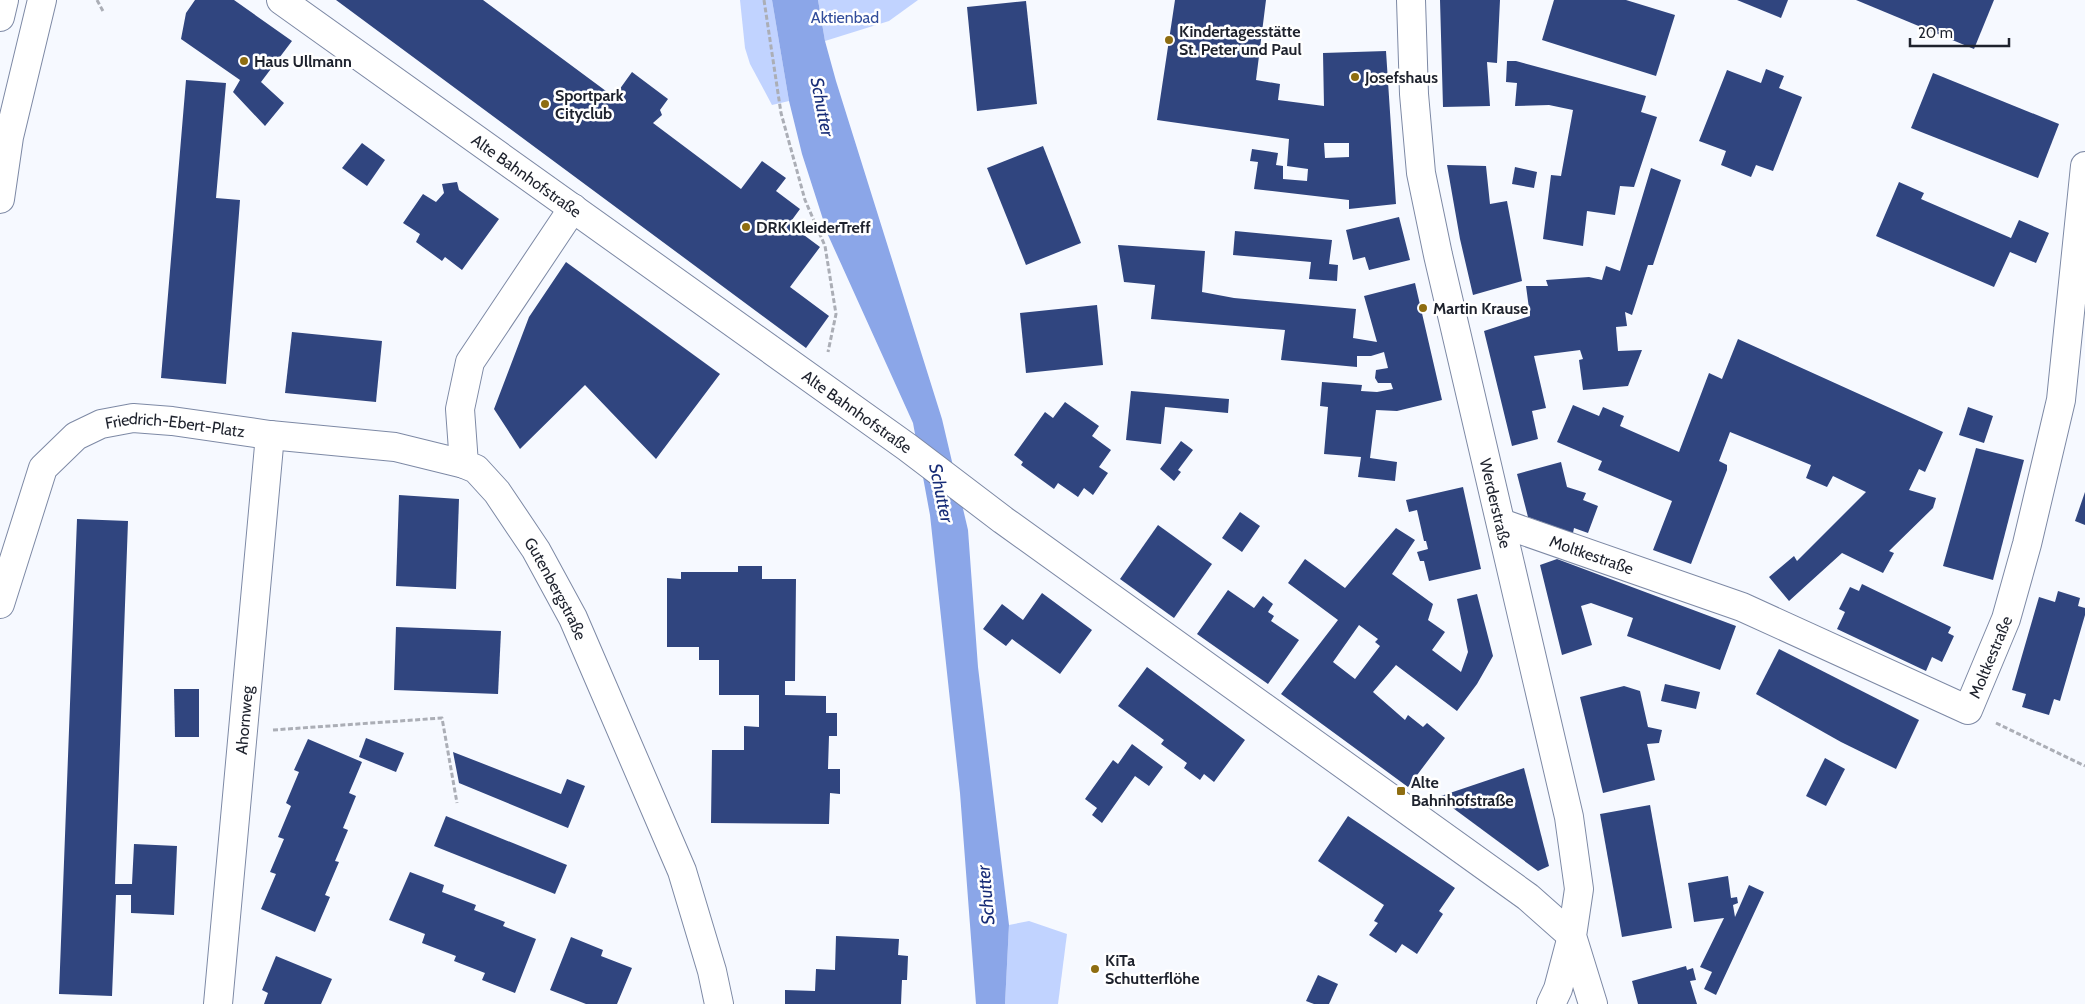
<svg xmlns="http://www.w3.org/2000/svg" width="2085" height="1004" viewBox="0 0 2085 1004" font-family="Cabin,sans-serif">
<rect width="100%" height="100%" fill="#f6f9ff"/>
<g fill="#c1d3ff">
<path d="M 740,0 L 772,0 L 789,101 L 772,105 L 750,64 L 745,48 Z"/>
<path d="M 818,0 L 918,0 L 889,21 L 825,41 Z"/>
<path d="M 1029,921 L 1067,934 L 1058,1004 L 1005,1004 L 1009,925 Z"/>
</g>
<path fill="#8ba6e8" d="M 772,0 L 818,0 L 825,41 L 836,81 L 942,419 L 968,530 L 978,667 L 1009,925 L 1005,1004 L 976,1004 L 960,793 L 930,515 L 913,423 L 828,235 L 802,154 L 789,101 Z"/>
<g fill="#30457f" fill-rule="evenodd">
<path d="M 195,0 L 234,0 L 292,41 L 261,82 L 284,103 L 265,126 L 233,92 L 240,80 L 181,39 L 186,13 Z"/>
<path d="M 336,0 L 483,0 L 614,97 L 632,72 L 668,99 L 660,110 L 662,115 L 653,123 L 741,189 L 762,161 L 786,178 L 776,191 L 800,209 L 789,224 L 820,247 L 790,287 L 829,316 L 806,348 Z"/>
<path d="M 1175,0 L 1266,0 L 1256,80 L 1280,84 L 1278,100 L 1324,106 L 1323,53 L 1386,51 L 1396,204 L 1349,209 L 1349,200 L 1254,189 L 1258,162 L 1250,161 L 1252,149 L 1278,153 L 1276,165 L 1283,166 L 1283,179 L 1307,181 L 1308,169 L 1287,166 L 1289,139 L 1157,120 ZM 1324,143 L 1349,143 L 1349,157 L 1325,158 Z"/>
<path d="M 1440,0 L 1500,0 L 1497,63 L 1487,62 L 1490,106 L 1443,107 Z"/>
<path d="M 1554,0 L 1626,0 L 1675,15 L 1656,76 L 1542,40 Z"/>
<path d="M 1737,0 L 1788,0 L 1781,18 Z"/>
<path d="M 1856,0 L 1994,0 L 1974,49 Z"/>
<path d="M 1026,1 L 1037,104 L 977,111 L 967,7 Z"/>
<path d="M 1507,61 L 1516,61 L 1646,96 L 1641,112 L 1657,117 L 1634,187 L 1620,186 L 1615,215 L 1587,211 L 1583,246 L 1543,239 L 1551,175 L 1561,176 L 1573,110 L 1549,105 L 1515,106 L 1517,83 L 1506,82 Z"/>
<path d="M 1766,69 L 1784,76 L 1779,88 L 1802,97 L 1773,171 L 1756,165 L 1751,177 L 1721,165 L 1726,151 L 1699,141 L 1727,70 L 1761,83 Z"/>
<path d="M 1933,73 L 2059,124 L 2038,178 L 1911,128 Z"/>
<path d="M 186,80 L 226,83 L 216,198 L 240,200 L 226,384 L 161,378 Z"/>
<path d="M 362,143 L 385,160 L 367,186 L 342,168 Z"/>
<path d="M 1043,146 L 1081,243 L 1026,265 L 987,168 Z"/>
<path d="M 1447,165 L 1486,166 L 1490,204 L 1507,201 L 1522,281 L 1473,295 L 1460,239 Z"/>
<path d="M 1515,167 L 1537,172 L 1534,188 L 1512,184 Z"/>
<path d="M 1651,168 L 1681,180 L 1653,265 L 1648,265 L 1632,315 L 1625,312 L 1627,326 L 1616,327 L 1618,351 L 1642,350 L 1628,386 L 1583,390 L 1579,360 L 1583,359 L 1580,350 L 1534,356 L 1546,408 L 1532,411 L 1538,439 L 1512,446 L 1484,331 L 1530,316 L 1526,286 L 1548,286 L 1546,280 L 1589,277 L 1602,280 L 1606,266 L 1620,271 Z"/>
<path d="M 457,182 L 459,190 L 499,219 L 462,270 L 445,257 L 442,261 L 416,242 L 420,234 L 403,223 L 423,194 L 436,202 L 444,193 L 442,184 Z"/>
<path d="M 1899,182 L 1924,193 L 1921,199 L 2011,238 L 2019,220 L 2049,233 L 2036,263 L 2010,252 L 1994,287 L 1876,236 Z"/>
<path d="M 1399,217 L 1410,260 L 1369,270 L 1365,257 L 1353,260 L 1346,230 Z"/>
<path d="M 1235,231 L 1332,240 L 1329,264 L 1338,265 L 1337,281 L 1309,279 L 1311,262 L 1233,255 Z"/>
<path d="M 1118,245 L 1205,251 L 1202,292 L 1234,298 L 1356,309 L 1353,338 L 1377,342 L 1364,296 L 1415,283 L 1442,400 L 1397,411 L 1376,410 L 1370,458 L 1397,462 L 1395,481 L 1358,477 L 1361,457 L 1324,454 L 1328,407 L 1320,406 L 1322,382 L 1362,385 L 1361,391 L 1377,392 L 1393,389 L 1391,383 L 1378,383 L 1375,378 L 1376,370 L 1388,368 L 1384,352 L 1371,356 L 1357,356 L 1357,367 L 1281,360 L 1285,330 L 1151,319 L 1155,285 L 1124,282 Z"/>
<path d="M 566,262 L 720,374 L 656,459 L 585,385 L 520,449 L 494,409 L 529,317 Z"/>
<path d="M 1097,305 L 1103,365 L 1026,373 L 1020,313 Z"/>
<path d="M 292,332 L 382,341 L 376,402 L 285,393 Z"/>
<path d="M 1738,339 L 1943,432 L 1925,472 L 1919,469 L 1909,490 L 1936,498 L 1933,508 L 1889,551 L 1894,553 L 1883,573 L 1842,553 L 1789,601 L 1769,577 L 1794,556 L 1797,561 L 1866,492 L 1833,476 L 1827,487 L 1806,478 L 1811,465 L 1730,432 L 1719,461 L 1727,465 L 1727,470 L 1691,564 L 1653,550 L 1672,501 L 1598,470 L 1602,461 L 1557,442 L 1573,405 L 1599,416 L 1603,407 L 1624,416 L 1620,426 L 1679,452 L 1709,373 L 1722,379 Z"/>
<path d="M 1131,391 L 1229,399 L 1228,413 L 1165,407 L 1161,444 L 1126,440 Z"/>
<path d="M 1065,402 L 1099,426 L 1092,436 L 1111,450 L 1099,467 L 1108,473 L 1093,495 L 1084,488 L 1078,497 L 1058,483 L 1054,489 L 1021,465 L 1023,462 L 1014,455 L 1045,412 L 1053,418 Z"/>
<path d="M 1968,407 L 1993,416 L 1984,443 L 1959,435 Z"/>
<path d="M 1181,441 L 1193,450 L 1178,470 L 1181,472 L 1174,481 L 1160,469 Z"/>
<path d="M 1976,448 L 2024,460 L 1993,580 L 1943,566 Z"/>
<path d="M 1561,462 L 1567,487 L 1586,493 L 1583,500 L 1598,506 L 1588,533 L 1574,528 L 1573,533 L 1528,517 L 1517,474 Z"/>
<path d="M 1463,487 L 1481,569 L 1429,581 L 1424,561 L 1420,561 L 1417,552 L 1428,549 L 1426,541 L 1424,541 L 1417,510 L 1409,512 L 1406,500 Z"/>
<path d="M 2085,492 L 2085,525 L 2075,521 Z"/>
<path d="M 399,495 L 459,499 L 456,589 L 396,586 Z"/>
<path d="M 1240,512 L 1260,526 L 1242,552 L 1222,538 Z"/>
<path d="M 77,519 L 128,521 L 115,884 L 132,884 L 134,844 L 177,846 L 174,915 L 131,913 L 131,895 L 116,895 L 112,996 L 59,994 Z"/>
<path d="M 1158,525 L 1212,564 L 1174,618 L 1120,579 Z"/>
<path d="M 1396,528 L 1415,540 L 1392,574 L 1433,604 L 1428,620 L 1445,632 L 1432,650 L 1461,672 L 1468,652 L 1457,599 L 1477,594 L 1493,656 L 1477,684 L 1457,711 L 1396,665 L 1373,692 L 1405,720 L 1408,715 L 1423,727 L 1427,723 L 1445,738 L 1408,787 L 1281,694 L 1338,620 L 1288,583 L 1305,559 L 1345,588 ZM 1359,625 L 1378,639 L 1375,642 L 1380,646 L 1355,679 L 1333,662 Z"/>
<path d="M 1557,559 L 1736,626 L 1720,670 L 1627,636 L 1633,618 L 1591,603 L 1581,606 L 1592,645 L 1562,655 L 1540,565 Z"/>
<path d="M 738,566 L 762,566 L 762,579 L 796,579 L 795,681 L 785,681 L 785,695 L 826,696 L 826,713 L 837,713 L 837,736 L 829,736 L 828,769 L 840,769 L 840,794 L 830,793 L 829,824 L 711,823 L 712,750 L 744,750 L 744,726 L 759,727 L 759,695 L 719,695 L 719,660 L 699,660 L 699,647 L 667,647 L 667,578 L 681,579 L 681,572 L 738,572 Z"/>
<path d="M 1862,584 L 1951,627 L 1948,633 L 1954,636 L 1942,662 L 1932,657 L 1926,671 L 1837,629 L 1845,612 L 1839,609 L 1850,587 L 1859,591 Z"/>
<path d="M 1228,590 L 1254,608 L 1263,596 L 1273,604 L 1268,612 L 1274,616 L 1271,621 L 1299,640 L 1268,684 L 1197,634 Z"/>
<path d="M 2058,591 L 2080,598 L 2078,606 L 2085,608 L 2085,615 L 2060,701 L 2054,699 L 2049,715 L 2022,707 L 2026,694 L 2012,690 L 2039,597 L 2055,602 Z"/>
<path d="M 1042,593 L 1092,630 L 1060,674 L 1012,639 L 1006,646 L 983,629 L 1002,604 L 1023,620 Z"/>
<path d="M 396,627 L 501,631 L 498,694 L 394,690 Z"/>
<path d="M 1779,649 L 1919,720 L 1896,769 L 1841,742 L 1756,694 Z"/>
<path d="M 1147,667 L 1245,740 L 1214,782 L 1204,774 L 1200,780 L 1184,768 L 1187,763 L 1161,744 L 1164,740 L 1118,706 Z"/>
<path d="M 1665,684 L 1700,692 L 1696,709 L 1661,701 Z"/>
<path d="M 1624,686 L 1640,691 L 1648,727 L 1662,730 L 1659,743 L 1647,744 L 1655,780 L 1603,793 L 1580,697 Z"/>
<path d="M 174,689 L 199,689 L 199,737 L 175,737 Z"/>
<path d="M 366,738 L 404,753 L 396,772 L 359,757 Z"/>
<path d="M 308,739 L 362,762 L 349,793 L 356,796 L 343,828 L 348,830 L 335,861 L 339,862 L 325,895 L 330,897 L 315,932 L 261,909 L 276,874 L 270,872 L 284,839 L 278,837 L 291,806 L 286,803 L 299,772 L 294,770 Z"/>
<path d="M 1132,744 L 1163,767 L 1149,786 L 1135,776 L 1102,823 L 1092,815 L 1097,808 L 1085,799 L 1113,760 L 1118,764 Z"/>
<path d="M 453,752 L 561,794 L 567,779 L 585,786 L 568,828 L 459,783 Z"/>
<path d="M 1825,758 L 1845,769 L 1826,806 L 1806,796 Z"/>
<path d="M 1524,768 L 1549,866 L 1538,871 L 1438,797 Z"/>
<path d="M 1650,805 L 1672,928 L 1622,937 L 1600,814 Z"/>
<path d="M 446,816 L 567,865 L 555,894 L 434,846 Z"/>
<path d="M 1348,816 L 1455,888 L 1439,911 L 1443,914 L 1417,954 L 1402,944 L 1396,953 L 1369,935 L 1378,923 L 1374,921 L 1384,905 L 1318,861 Z"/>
<path d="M 410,872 L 444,885 L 442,892 L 476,905 L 474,910 L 505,922 L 503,926 L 536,939 L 515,993 L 482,980 L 485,973 L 454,961 L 456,956 L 422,943 L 425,934 L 389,920 Z"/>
<path d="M 1728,876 L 1731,898 L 1737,897 L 1738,903 L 1733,905 L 1735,917 L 1749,885 L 1764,892 L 1716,995 L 1704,989 L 1712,972 L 1700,967 L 1724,918 L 1694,922 L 1688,883 Z"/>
<path d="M 836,936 L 899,939 L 898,955 L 908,956 L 907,980 L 902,980 L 901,1004 L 785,1004 L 785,990 L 815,991 L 816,969 L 835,970 Z"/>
<path d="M 571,937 L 603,950 L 601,956 L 632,968 L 617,1004 L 586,1004 L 550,990 Z"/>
<path d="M 276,956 L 332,979 L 321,1004 L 264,1004 L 268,993 L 262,990 Z"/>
<path d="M 1686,966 L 1687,970 L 1693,968 L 1696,980 L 1690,981 L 1697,1004 L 1638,1004 L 1632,981 Z"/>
<path d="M 1318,975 L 1338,984 L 1329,1004 L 1314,1004 L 1306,1001 Z"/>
</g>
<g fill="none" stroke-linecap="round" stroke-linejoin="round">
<defs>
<g id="minor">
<path id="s1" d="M 281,0 L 907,447 L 1003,520 L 1528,897 L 1572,936"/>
<path id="s2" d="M 1411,0 L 1414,94 L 1421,173 L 1438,255 L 1569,817 L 1579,889 L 1572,936 L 1593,1004"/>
<path id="s3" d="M 573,208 L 470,362 L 460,409 L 464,464 L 476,469 L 497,492 L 536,550 L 573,618 L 682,871 L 712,971 L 719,1004"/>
<path id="s4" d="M 1501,523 L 1742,607 L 1968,710 L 2006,619 L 2027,544 L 2061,400 L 2085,166"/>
<path id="s5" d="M 0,604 L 43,468 L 76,436 L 101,424 L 133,418 L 172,421 L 270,435 L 395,447 L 464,464"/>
<path id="s6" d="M 218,1004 L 270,435"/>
<path d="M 1551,1004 L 1558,989 L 1572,936"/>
</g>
<g id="major">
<path d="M 0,17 L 4,0"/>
<path d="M 0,199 L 9,137 L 42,0"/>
</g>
</defs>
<use href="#minor" stroke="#7d89a5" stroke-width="30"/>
<use href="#major" stroke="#7d89a5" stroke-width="30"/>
<g stroke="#abaeb6" stroke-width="3" stroke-dasharray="5 2.5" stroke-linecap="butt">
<path d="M 97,0 L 104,13"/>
<path d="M 764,0 L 781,113 L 805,200 L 825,246 L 836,314 L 828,352"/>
<path d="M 1996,723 L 2085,766"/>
<path d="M 273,730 L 442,718 L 457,803"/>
</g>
<use href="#minor" stroke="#fff" stroke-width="28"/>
<use href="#major" stroke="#fff" stroke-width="28"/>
</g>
<g fill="#8e6d11" stroke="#fff" stroke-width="2">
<circle cx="1169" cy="40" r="5"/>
<circle cx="244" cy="61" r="5"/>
<circle cx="1355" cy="77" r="5"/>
<circle cx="545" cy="104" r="5"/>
<circle cx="746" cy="227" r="5"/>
<circle cx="1423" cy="308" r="5"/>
<rect x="1396" y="786" width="10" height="10" rx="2.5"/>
<circle cx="1095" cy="969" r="5"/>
</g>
<g text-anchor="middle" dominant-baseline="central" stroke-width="5" stroke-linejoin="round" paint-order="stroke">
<g font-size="16" fill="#324d9b" stroke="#fff">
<text x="845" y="17">Aktienbad</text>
</g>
<g font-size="16" font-weight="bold" fill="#1e222d" stroke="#fff" text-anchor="start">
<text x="1179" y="31">Kindertagesstätte<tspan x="1179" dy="18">St. Peter und Paul</tspan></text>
<text x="254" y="61">Haus Ullmann</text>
<text x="1365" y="77">Josefshaus</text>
<text x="555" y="95">Sportpark<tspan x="555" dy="18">Cityclub</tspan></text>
<text x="756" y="227">DRK KleiderTreff</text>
<text x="1433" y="308">Martin Krause</text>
<text x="1411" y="782">Alte<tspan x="1411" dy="18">Bahnhofstraße</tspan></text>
<text x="1105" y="960">KiTa<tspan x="1105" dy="18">Schutterflöhe</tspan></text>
</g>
<g font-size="16" fill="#1e222d" stroke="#fff">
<text stroke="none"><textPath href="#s1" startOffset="302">Alte Bahnhofstraße</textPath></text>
<text stroke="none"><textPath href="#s1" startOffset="708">Alte Bahnhofstraße</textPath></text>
<text stroke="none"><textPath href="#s5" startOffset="291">Friedrich-Ebert-Platz</textPath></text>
<text stroke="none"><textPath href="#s2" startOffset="512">Werderstraße</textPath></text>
<text stroke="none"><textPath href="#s4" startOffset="96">Moltkestraße</textPath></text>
<text stroke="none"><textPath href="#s3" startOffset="446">Gutenbergstraße</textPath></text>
<text stroke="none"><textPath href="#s4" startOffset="561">Moltkestraße</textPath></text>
<text stroke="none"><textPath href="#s6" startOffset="285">Ahornweg</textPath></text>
</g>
<g font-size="18" font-style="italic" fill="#172c77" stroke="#fff">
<text transform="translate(822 107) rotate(79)">Schutter</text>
<text transform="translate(941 493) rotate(78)">Schutter</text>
<text transform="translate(986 895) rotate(-95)">Schutter</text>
</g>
</g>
<path d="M1910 38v8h99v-8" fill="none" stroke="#1e222d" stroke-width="2.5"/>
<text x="1918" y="38" font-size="15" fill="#1e222d" stroke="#ffffff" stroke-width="4" paint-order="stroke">20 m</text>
</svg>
